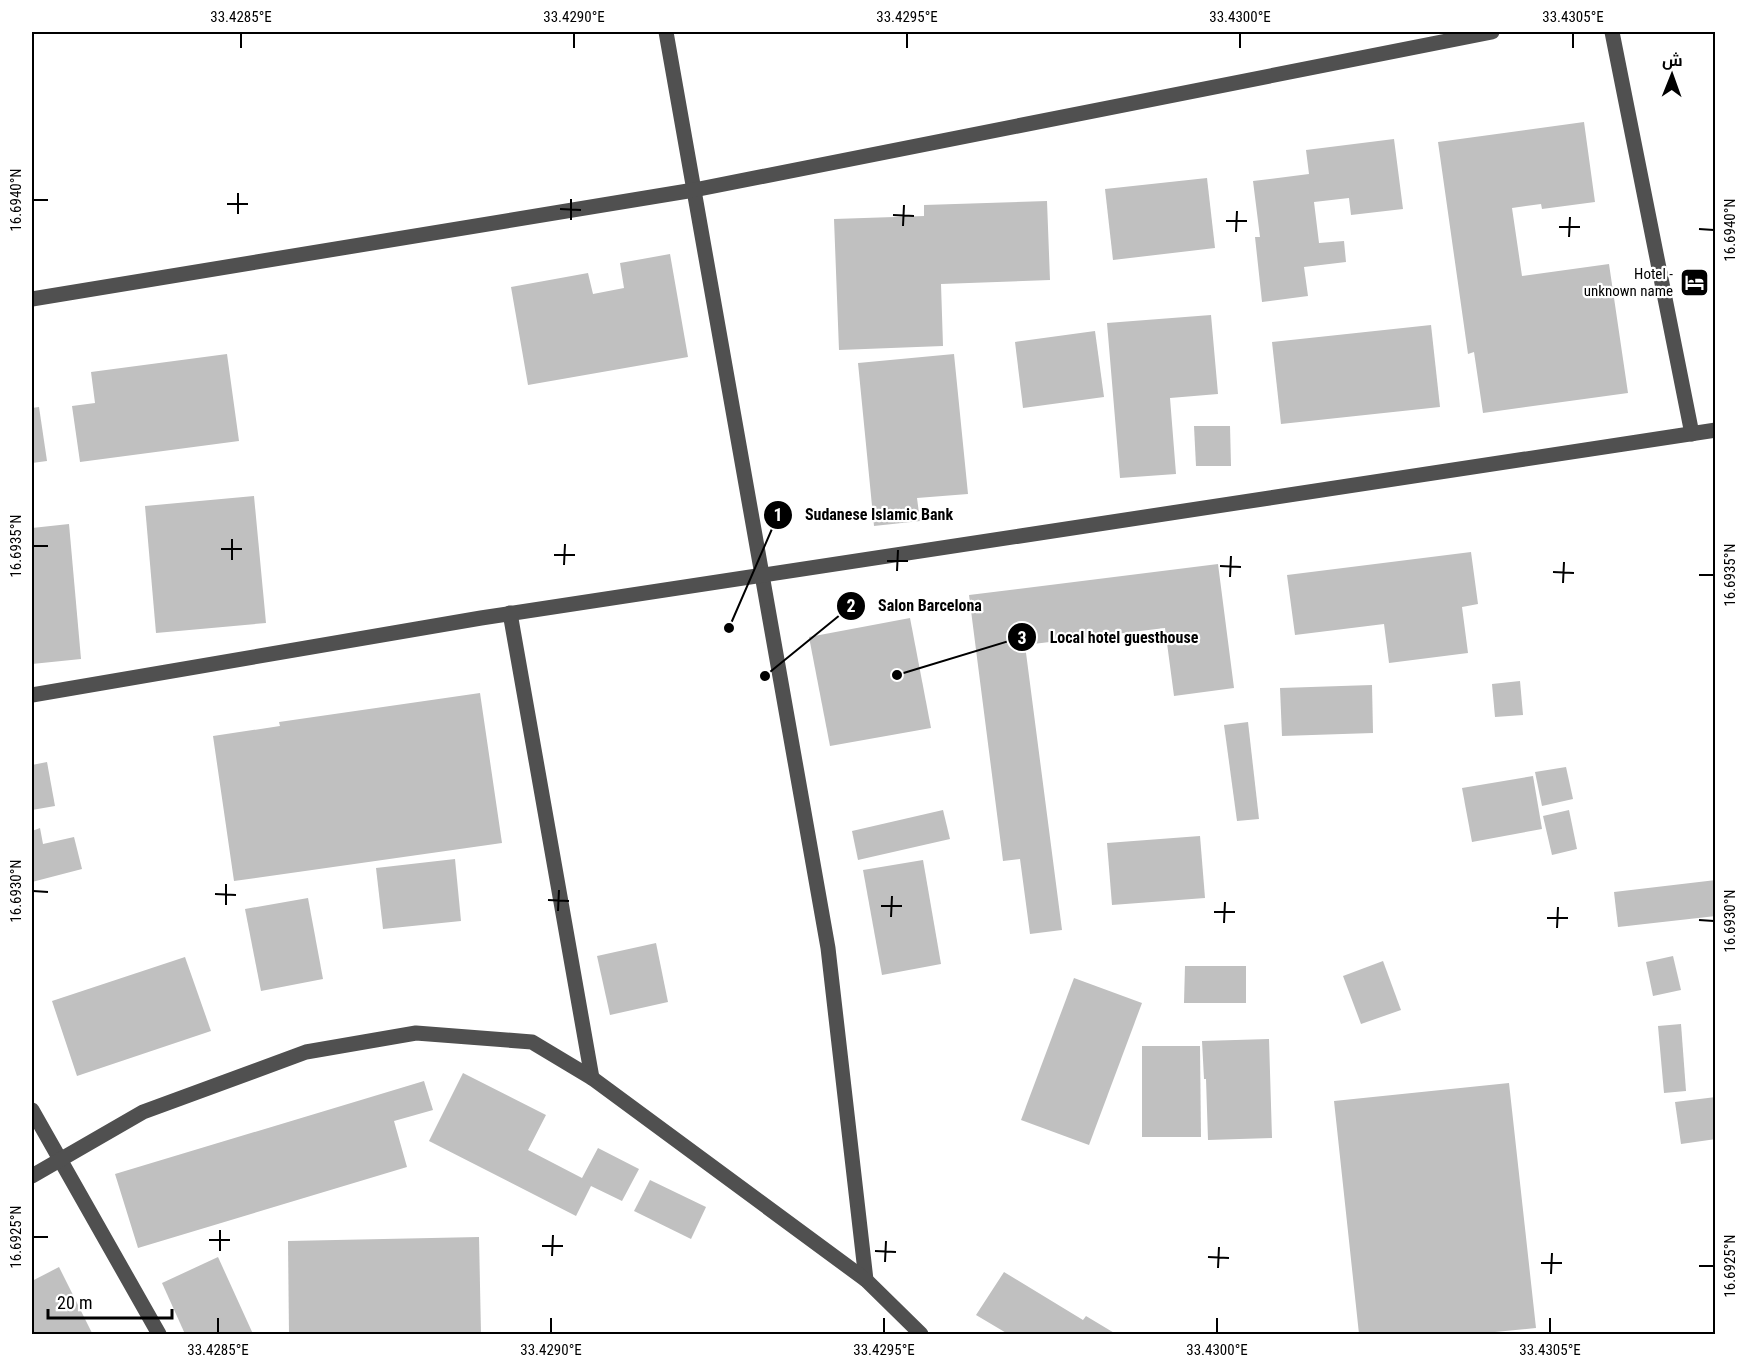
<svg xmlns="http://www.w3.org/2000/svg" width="1747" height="1366" viewBox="0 0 1747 1366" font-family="'Roboto Condensed',Cairo,sans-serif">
<rect width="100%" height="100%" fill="#fff"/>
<g fill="#c0c0c0">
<path d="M 1584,122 L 1595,202 L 1542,209 L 1541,204 L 1512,208 L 1522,276 L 1609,264 L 1628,393 L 1483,413 L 1474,352 L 1468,354 L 1438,142 Z"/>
<path d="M 1394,139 L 1403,209 L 1351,215 L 1349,198 L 1314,202 L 1319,243 L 1344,241 L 1346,262 L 1304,267 L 1308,296 L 1262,302 L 1255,237 L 1260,237 L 1253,181 L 1309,174 L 1306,150 Z"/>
<path d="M 1207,178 L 1215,248 L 1113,260 L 1105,189 Z"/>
<path d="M 1047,201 L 1050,280 L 941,284 L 943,346 L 839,350 L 834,219 L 924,216 L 924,205 Z"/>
<path d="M 670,254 L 688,357 L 528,385 L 511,287 L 588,273 L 593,294 L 624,288 L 620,263 Z"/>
<path d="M 1211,315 L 1218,394 L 1170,398 L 1176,474 L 1120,478 L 1107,323 Z"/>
<path d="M 1431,325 L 1440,407 L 1281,424 L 1272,342 Z"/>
<path d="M 1095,331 L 1104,397 L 1023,408 L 1015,342 Z"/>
<path d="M 227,354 L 239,441 L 80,462 L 72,406 L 95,403 L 91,372 Z"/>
<path d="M 954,354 L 968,494 L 917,498 L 920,521 L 874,526 L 858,363 Z"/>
<path d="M 39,407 L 47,461 L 32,463 L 32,408 Z"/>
<path d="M 1194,426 L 1230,426 L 1231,466 L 1196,466 Z"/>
<path d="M 254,496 L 266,623 L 156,633 L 145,506 Z"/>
<path d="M 69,524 L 81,659 L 32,664 L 32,528 Z"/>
<path d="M 1471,552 L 1478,604 L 1462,607 L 1468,653 L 1389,663 L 1384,624 L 1295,635 L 1287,575 Z"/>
<path d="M 1218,564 L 1234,688 L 1174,696 L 1165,628 L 1025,645 L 1062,930 L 1030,934 L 1020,859 L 1003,861 L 969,595 Z"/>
<path d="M 910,618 L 931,728 L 830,746 L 809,637 Z"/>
<path d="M 1520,681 L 1523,715 L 1495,717 L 1492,684 Z"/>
<path d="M 1372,685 L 1373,733 L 1282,736 L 1280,688 Z"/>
<path d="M 480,693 L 502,843 L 234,881 L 213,736 L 280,726 L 279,722 Z"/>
<path d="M 1248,722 L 1259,819 L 1237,821 L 1224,725 Z"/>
<path d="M 47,762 L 55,806 L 32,810 L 32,765 Z"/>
<path d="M 1566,767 L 1573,799 L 1542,806 L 1535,772 Z"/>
<path d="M 1533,776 L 1542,829 L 1472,842 L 1462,788 Z"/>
<path d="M 943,810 L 950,839 L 858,860 L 852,831 Z"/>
<path d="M 1569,810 L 1577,849 L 1552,855 L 1543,816 Z"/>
<path d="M 40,828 L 43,844 L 74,837 L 82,869 L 32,882 L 32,831 Z"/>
<path d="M 1200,836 L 1205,898 L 1112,905 L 1107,843 Z"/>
<path d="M 455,859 L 461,921 L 383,929 L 376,868 Z"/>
<path d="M 923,860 L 941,964 L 882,975 L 863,870 Z"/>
<path d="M 1716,880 L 1716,916 L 1618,927 L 1614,892 Z"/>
<path d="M 308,898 L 323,979 L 261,991 L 245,909 Z"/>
<path d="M 656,943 L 668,1002 L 610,1015 L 597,956 Z"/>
<path d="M 1673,956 L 1681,990 L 1653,996 L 1646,962 Z"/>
<path d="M 185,957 L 211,1031 L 77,1076 L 52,1001 Z"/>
<path d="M 1383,961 L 1401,1010 L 1361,1024 L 1343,976 Z"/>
<path d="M 1185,966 L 1246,966 L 1246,1003 L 1184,1003 Z"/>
<path d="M 1074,978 L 1142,1003 L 1089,1145 L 1021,1120 Z"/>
<path d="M 1681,1024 L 1686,1091 L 1664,1093 L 1658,1026 Z"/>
<path d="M 1269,1039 L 1272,1138 L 1208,1140 L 1206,1079 L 1204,1079 L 1202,1041 Z"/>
<path d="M 1142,1046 L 1200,1046 L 1201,1137 L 1142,1137 Z"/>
<path d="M 463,1073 L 546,1115 L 528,1150 L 582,1178 L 598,1148 L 639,1169 L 622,1201 L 591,1186 L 576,1216 L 429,1141 Z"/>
<path d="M 424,1081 L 433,1110 L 394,1121 L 407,1167 L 138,1248 L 115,1174 Z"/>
<path d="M 1509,1083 L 1536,1328 L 1495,1332 L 1495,1334 L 1359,1334 L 1334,1101 Z"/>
<path d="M 1716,1097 L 1716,1139 L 1681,1144 L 1675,1102 Z"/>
<path d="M 650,1180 L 706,1207 L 691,1239 L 634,1211 Z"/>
<path d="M 479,1237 L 481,1334 L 289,1334 L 288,1241 Z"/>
<path d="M 218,1257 L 253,1334 L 185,1334 L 162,1283 Z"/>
<path d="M 59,1267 L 92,1333 L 90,1334 L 32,1334 L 32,1281 Z"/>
<path d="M 1004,1272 L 1083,1320 L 1086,1316 L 1116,1334 L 1008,1334 L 976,1315 Z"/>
</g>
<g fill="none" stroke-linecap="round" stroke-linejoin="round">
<g stroke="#505050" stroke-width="15">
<path d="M 666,32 L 828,948 L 866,1280"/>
<path d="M 1612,32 L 1692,434"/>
<path d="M 32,299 L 694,190 L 1492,32"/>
<path d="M 510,613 L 592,1078"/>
<path d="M 32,695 L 481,618 L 1716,430"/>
<path d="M 32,1110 L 159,1334"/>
<path d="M 32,1176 L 143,1112 L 306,1052 L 416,1033 L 532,1042 L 592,1078 L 866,1280 L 921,1334"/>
</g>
</g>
<path fill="none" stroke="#000" stroke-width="2" d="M 241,48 L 241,33M 574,48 L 574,33M 907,48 L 907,33M 1240,48 L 1240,33M 1573,48 L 1573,33M 33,200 L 48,200M 227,204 L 248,204M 560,209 L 581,210M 238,214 L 238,193M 893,215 L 914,216M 571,220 L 571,199M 1226,221 L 1247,221M 903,226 L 904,205M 1559,227 L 1580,227M 1699,229 L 1714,230M 1236,232 L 1237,211M 1569,237 L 1570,217M 33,546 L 48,546M 221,549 L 242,549M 554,555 L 575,555M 232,560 L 232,539M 887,561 L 908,561M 564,565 L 565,544M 1220,566 L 1241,567M 897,571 L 898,550M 1553,572 L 1574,573M 1699,575 L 1714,575M 1230,577 L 1231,556M 1563,583 L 1564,562M 33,891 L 48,892M 215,894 L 236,895M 548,900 L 569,901M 226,905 L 226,884M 881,906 L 902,906M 558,911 L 559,890M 1214,912 L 1235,912M 891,917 L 892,896M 1547,918 L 1568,918M 1699,920 L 1714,921M 1224,923 L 1225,902M 1557,928 L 1558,907M 33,1237 L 48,1237M 209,1240 L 230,1240M 542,1246 L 563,1246M 220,1251 L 220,1230M 875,1251 L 896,1252M 552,1256 L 553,1235M 1208,1257 L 1229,1258M 885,1262 L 886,1241M 1541,1263 L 1562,1263M 1699,1266 L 1714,1266M 1218,1268 L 1219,1247M 1551,1274 L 1552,1253M 218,1333 L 218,1318M 551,1333 L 551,1318M 884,1333 L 884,1318M 1217,1333 L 1217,1318M 1550,1333 L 1550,1318"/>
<defs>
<symbol id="hotel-square" viewBox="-11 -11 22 22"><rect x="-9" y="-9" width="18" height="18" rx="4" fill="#000" stroke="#fff"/><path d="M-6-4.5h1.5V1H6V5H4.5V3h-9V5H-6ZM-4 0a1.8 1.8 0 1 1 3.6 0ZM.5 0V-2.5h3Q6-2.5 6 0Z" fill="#fff"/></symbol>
</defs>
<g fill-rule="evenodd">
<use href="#hotel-square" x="1678" y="266" width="33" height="33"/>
</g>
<g text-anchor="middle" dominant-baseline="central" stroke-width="4.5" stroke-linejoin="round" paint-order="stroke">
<g font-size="15" fill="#000" stroke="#fff" text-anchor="end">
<text x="1673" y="274">Hotel -<tspan x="1673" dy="17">unknown name</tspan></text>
</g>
</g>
<path fill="none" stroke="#000" stroke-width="2" d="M729 628L778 515M765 676L851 606M897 675L1022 637"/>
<g fill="#000" stroke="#fff" stroke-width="2">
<circle cx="729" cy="628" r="6"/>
<circle cx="765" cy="676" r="6"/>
<circle cx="897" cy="675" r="6"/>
<circle cx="778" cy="515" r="15"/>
<circle cx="851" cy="606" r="15"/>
<circle cx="1022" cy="637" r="15"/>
</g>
<g font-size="18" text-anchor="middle" font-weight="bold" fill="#fff">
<text x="778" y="521">1</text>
<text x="851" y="612">2</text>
<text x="1022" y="644">3</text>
</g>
<g font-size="16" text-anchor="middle" font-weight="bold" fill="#000" stroke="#fff" stroke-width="4.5" stroke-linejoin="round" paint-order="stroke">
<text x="879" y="520">Sudanese Islamic Bank</text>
<text x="930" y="611">Salon Barcelona</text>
<text x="1124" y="643">Local hotel guesthouse</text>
</g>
<rect width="1747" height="1366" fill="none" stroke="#ffffff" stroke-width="66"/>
<g transform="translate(1672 75) rotate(1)" stroke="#ffffff" stroke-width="4.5" paint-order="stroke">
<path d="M0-4.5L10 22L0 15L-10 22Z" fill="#000000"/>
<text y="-9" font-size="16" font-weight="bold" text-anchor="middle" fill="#000000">ش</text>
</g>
<path d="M48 1309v9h124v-9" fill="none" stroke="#000000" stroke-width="3"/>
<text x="57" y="1309" font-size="18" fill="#000000" stroke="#ffffff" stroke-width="4.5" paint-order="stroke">20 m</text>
<rect x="33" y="33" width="1681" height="1300" fill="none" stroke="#000" stroke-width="2"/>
<g font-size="15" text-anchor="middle" fill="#000">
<text x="241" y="22">33.4285°E</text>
<text x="574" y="22">33.4290°E</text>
<text x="907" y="22">33.4295°E</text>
<text x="1240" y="22">33.4300°E</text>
<text x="1573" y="22">33.4305°E</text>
<text transform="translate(16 200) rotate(-90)" y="5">16.6940°N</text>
<text transform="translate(1730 230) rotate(-90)" y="5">16.6940°N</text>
<text transform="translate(16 546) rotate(-90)" y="5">16.6935°N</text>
<text transform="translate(1730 575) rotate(-90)" y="5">16.6935°N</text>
<text transform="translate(16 891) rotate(-90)" y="5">16.6930°N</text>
<text transform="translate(1730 921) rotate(-90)" y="5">16.6930°N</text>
<text transform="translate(16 1237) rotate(-90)" y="5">16.6925°N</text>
<text transform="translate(1730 1266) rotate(-90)" y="5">16.6925°N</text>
<text x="218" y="1355">33.4285°E</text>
<text x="551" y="1355">33.4290°E</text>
<text x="884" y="1355">33.4295°E</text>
<text x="1217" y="1355">33.4300°E</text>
<text x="1550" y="1355">33.4305°E</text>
</g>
</svg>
